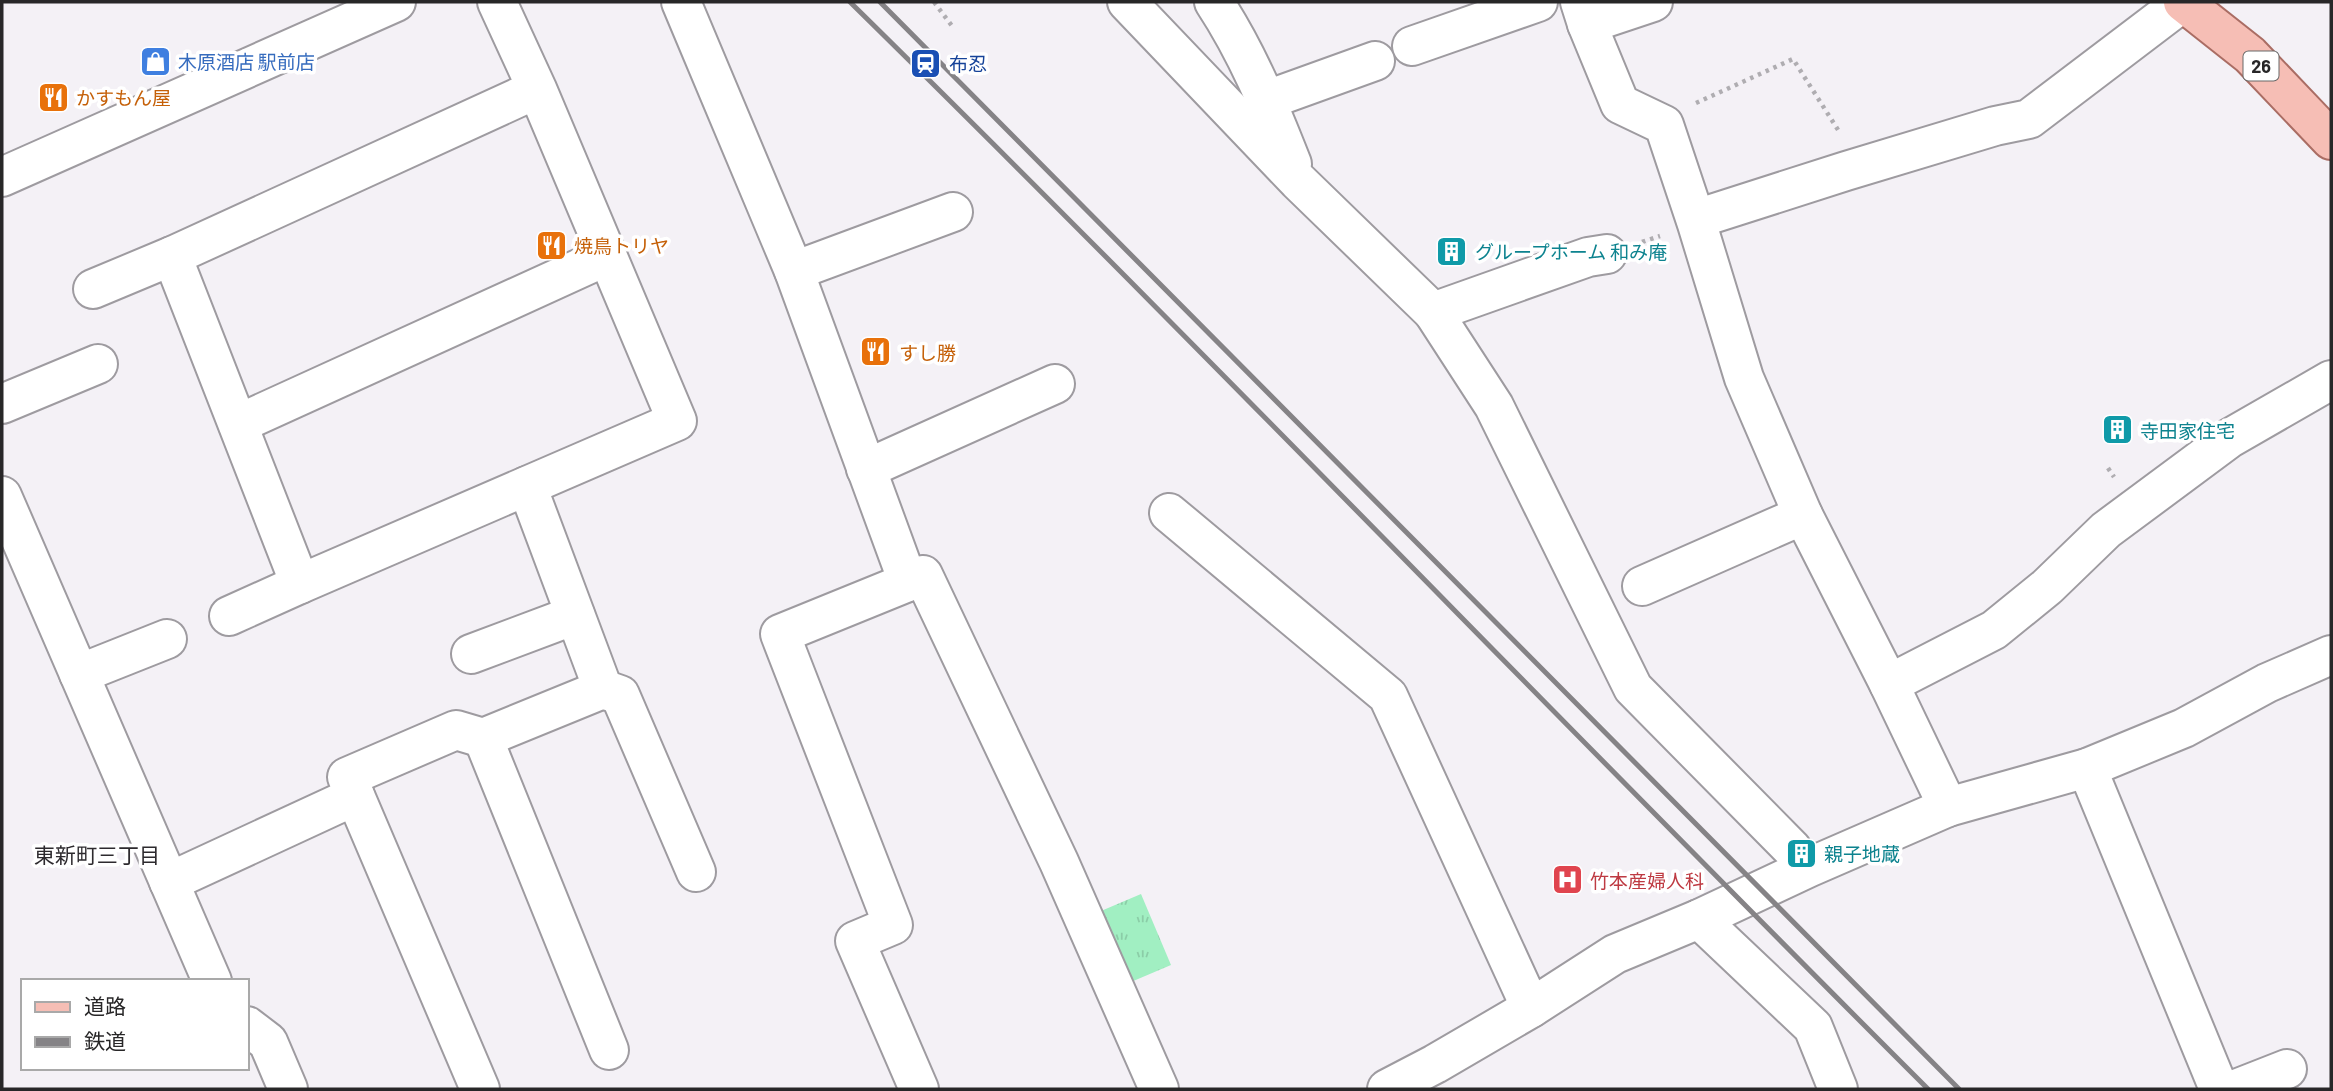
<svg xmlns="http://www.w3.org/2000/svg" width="2333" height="1091" viewBox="0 0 2333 1091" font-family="Barlow,'Noto Sans JP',sans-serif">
<defs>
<pattern id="park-tufts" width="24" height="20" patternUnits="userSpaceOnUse" patternTransform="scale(1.75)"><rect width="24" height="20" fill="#a1efc2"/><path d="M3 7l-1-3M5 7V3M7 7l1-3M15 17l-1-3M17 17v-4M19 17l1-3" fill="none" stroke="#8bcda7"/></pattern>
</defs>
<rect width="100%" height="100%" fill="#f4f1f6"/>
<path fill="url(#park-tufts)" d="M 1141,894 L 1171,965 L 1131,982 L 1101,911 Z"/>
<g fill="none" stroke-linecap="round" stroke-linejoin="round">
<defs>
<g id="minor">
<path d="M 497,2 L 537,89 L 677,421 L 300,584 L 172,256 L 537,89"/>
<path d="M 681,2 L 794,271 L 908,582 L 923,575 L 1059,862 L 1159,1089"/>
<path d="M 1127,2 L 1298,181 L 1433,312 L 1588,257 L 1607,254"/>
<path d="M 1214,2 C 1247,52 1270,108 1292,164"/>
<path d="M 1580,2 L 1587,24 L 1620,104 L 1664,125 L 1697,224 L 1744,378 L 1803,515 L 1889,684 L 1948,807"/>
<path d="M 1587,24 L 1653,2"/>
<path d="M 1412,46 L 1538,2"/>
<path d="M 1267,100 L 1375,61"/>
<path d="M 2,177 L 396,2"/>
<path d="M 1696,219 L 1846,171 L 1995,126 L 2029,119 L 2183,2"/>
<path d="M 794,271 L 953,212"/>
<path d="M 93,289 L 172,256"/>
<path d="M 1433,312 L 1494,406 L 1633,688 L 1792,849"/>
<path d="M 2,404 L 98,364"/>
<path d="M 238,424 L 607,256"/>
<path d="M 866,469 L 1055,384"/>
<path d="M 527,486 L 603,689 L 620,695 L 696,872"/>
<path d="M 2,496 L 212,981"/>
<path d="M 1169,513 L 1388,696 L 1531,1008"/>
<path d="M 908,582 L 780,634 L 893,925 L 855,941 L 919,1089"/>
<path d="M 1642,586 L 1803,515"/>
<path d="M 229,616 L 300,584"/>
<path d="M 471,654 L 575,615"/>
<path d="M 79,674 L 167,639"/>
<path d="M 1889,684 L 1994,630 L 2047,587 L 2106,530 L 2230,438 L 2331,380"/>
<path d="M 483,738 L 609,1050"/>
<path d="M 2087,768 L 2219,1089"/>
<path d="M 169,882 L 355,796"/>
<path d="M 1699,919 L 1813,1027 L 1838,1089"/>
<path d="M 247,1026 L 268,1042 L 288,1089"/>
<path d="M 480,1089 L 347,777 L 456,730 L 483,738 L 603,689"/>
<path d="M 1387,1089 L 1435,1064 L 1531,1008 L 1615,954 L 1699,919 L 1810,867 L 1948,807 L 2087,768 L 2184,728 L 2267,683 L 2331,655"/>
<path d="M 2236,1089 L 2287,1069"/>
</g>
<path id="major" d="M 2183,2 L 2250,55 L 2331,140"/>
</defs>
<use href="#minor" stroke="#9e9ba0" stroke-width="42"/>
<use href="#major" stroke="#aa6d64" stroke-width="42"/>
<g stroke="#afadb1" stroke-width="4.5" stroke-dasharray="3.5 5" stroke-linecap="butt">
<path d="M 934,2 L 952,26"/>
<path d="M 1696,103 L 1793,59 L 1840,133"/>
<path d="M 1642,242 L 1660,236"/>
<path d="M 2108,468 L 2114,477"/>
</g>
<use href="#minor" stroke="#fff" stroke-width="38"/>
<use href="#major" stroke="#f6beb5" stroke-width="38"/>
<g stroke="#858386" stroke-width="5">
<path d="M 850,2 C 1214,360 1567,729 1928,1089"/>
<path d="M 880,2 L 1959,1089"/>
</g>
</g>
<defs>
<symbol id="shop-square" viewBox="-11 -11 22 22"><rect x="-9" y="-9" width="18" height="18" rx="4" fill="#3f7fe0" stroke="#fff"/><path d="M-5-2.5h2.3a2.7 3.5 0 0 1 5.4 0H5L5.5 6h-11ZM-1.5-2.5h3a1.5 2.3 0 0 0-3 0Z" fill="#fff"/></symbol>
<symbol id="station-square" viewBox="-11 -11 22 22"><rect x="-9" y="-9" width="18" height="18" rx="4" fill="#1a4fb4" stroke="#fff"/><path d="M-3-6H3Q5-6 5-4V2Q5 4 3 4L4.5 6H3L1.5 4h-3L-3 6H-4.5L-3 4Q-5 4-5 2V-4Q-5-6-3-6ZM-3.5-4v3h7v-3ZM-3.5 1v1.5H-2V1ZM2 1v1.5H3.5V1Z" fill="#fff"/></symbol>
<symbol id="restaurant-square" viewBox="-11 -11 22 22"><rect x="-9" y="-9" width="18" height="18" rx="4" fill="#e8710a" stroke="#fff"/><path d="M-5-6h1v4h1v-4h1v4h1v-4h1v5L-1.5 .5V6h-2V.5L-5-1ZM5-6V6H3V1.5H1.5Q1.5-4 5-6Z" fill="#fff"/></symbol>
<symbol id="building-square" viewBox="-11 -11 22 22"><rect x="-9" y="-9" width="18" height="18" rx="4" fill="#0f9aa8" stroke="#fff"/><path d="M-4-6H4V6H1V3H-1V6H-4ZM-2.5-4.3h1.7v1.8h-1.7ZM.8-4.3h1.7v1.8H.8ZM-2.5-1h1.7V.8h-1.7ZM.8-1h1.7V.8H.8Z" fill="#fff"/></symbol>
<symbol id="hospital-square" viewBox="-11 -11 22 22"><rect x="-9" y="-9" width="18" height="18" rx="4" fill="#e0444e" stroke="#fff"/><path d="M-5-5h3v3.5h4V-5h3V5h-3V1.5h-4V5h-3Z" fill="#fff"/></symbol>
</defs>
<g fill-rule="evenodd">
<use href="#shop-square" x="138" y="44" width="35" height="35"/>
<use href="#station-square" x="908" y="46" width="35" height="35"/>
<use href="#restaurant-square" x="36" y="80" width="35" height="35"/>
<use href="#restaurant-square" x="534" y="228" width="35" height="35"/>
<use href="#building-square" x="1434" y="234" width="35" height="35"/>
<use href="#restaurant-square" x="858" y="334" width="35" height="35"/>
<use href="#building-square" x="2100" y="412" width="35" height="35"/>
<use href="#building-square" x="1784" y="836" width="35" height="35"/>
<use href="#hospital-square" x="1550" y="862" width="35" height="35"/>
</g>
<g text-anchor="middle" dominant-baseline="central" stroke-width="7" stroke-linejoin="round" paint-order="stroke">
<rect fill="#fff" stroke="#686868" stroke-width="2" x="2243.5" y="51.5" width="35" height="29" rx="5"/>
<g font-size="18" font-weight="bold" fill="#282728">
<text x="2261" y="66">26</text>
</g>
<g font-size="19" fill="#366cbe" stroke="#fff" text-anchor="start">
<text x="178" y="61">木原酒店 駅前店</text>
</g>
<g font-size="19" fill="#164399" stroke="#fff" text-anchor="start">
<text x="949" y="63">布忍</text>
</g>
<g font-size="19" fill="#c56008" stroke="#fff" text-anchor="start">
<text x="76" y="97">かすもん屋</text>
<text x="574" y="245">焼鳥トリヤ</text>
<text x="899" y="352">すし勝</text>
</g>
<g font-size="19" fill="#0d838f" stroke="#fff" text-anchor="start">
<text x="1475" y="251">グループホーム 和み庵</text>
<text x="2140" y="430">寺田家住宅</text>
<text x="1824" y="853">親子地蔵</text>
</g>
<g font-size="19" fill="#be3a42" stroke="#fff" text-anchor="start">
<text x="1590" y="880">竹本産婦人科</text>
</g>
<g font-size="21" fill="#2d2a2e" stroke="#fff">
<text x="97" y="854">東新町三丁目</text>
</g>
</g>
<rect width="2333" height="1091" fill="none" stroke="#282728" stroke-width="7"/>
<rect x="21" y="979" width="228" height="91" fill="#ffffff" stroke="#a9a9a9" stroke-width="2"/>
<rect x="35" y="1002" width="35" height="10" fill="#f6beb5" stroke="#a9a9a9" stroke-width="2"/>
<text x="84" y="1014" font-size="21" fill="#282728">道路</text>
<rect x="35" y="1037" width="35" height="10" fill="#858386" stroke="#a9a9a9" stroke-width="2"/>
<text x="84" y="1049" font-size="21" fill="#282728">鉄道</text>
</svg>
